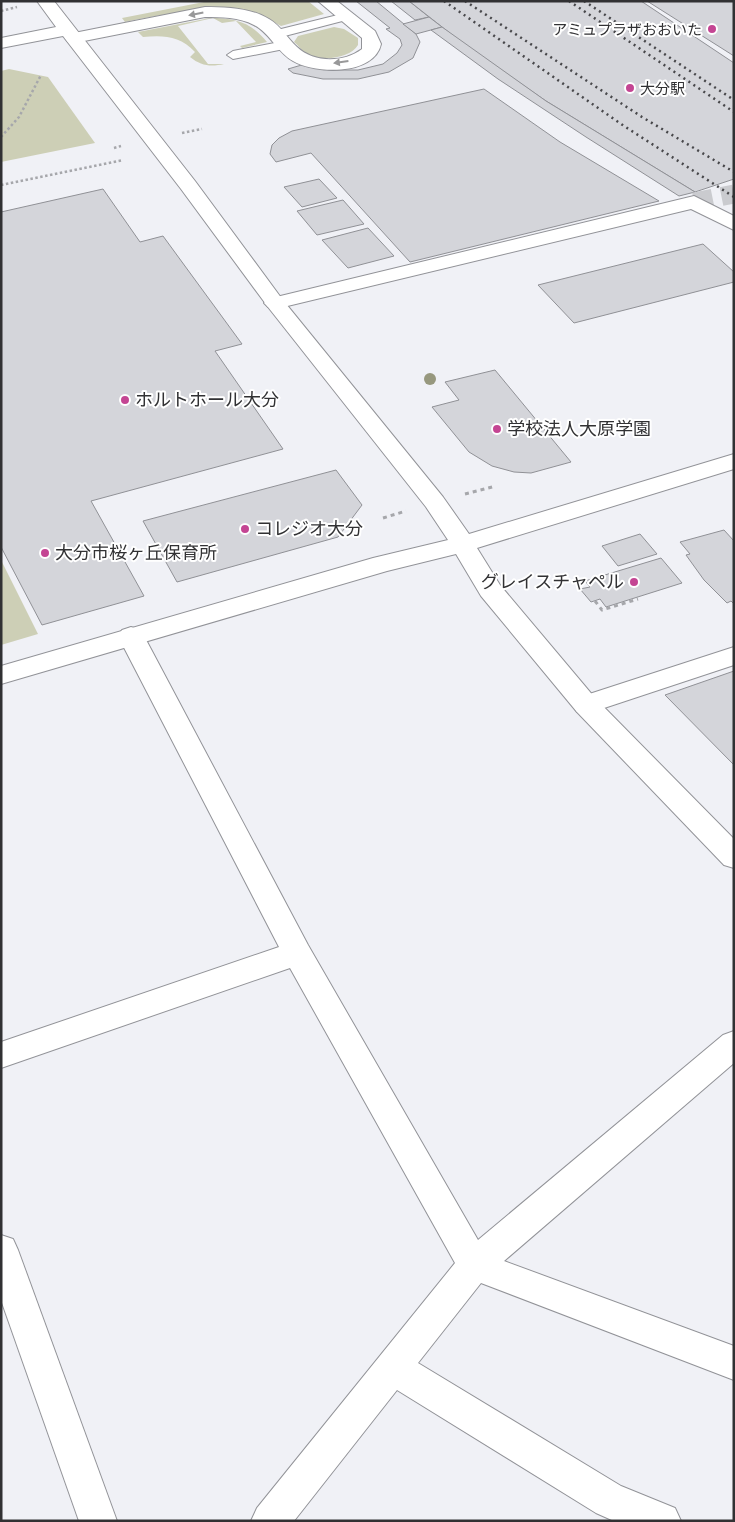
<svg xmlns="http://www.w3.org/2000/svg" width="735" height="1522" viewBox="0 0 735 1522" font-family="Helvetica,'Noto Sans JP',sans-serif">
<rect width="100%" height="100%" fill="#f0f1f6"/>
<g fill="#cdcfb6">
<path d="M 209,1 L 308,1 L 324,14 L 281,26 C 236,0 175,12 125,22 L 122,18 Z"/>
<path d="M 210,18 C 235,18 251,22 267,42 L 242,48 L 240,46 L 256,42 L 236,21 L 222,23 L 213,18 L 178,26 L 208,64 L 224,64 C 211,67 201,66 190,57 L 195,52 C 180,36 164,35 143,37 L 138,32 Z"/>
<path d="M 334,27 L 344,29 L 358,38 L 358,45 C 350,59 319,62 306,53 C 301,50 298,45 294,42 L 298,36 Z"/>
<path d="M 9,69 L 48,77 L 95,143 L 1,162 L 1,71 Z"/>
<path d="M 1,560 L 38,634 L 1,645 Z"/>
</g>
<g fill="#d4d5da" stroke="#909196">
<path d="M 356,1 L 376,1 L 416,34 L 420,42 L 413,58 L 389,72 L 358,79 L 323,79 L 293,73 L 288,69 L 305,64 L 329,70 L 358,70 L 383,64 L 397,53 L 402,45 L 400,39 L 386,29 L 390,28 Z"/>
<path d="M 391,1 L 409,1 L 429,17 L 415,20 Z"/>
<path d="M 409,1 L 641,1 L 734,63 L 734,179 L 695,192 L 546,101 L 465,45 Z"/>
<path d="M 647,1 L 734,1 L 734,56 Z"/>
<path d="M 429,17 L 442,27 L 416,34 L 403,24 Z"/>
<path d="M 442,27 L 546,101 L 695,192 L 679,196 L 586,137 L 498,79 L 431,30 Z"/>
<path d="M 484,89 L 560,142 L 659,201 L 410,262 L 311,153 L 276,162 L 270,154 L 272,145 L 279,138 L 292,131 Z"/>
<path d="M 319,179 L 337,198 L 302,207 L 284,187 Z"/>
<path d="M 103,189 L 140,242 L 163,236 L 242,344 L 215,351 L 283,449 L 91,501 L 144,596 L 42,625 L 1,547 L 1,212 Z"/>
<path d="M 343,200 L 364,224 L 317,235 L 297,211 Z"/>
<path d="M 368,228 L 394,256 L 348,268 L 322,240 Z"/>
<path d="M 703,244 L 734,272 L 734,282 L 574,323 L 538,285 Z"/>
<path d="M 495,370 L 571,462 L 531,473 L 514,472 L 492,466 L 469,452 L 432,407 L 459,400 L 445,382 Z"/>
<path d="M 336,470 L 362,505 L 338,537 L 177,582 L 143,521 Z"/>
<path d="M 724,530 L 734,541 L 734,604 L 731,601 L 727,603 L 704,580 L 686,555 L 690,554 L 680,542 Z"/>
<path d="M 640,534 L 657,554 L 618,566 L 602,546 Z"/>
<path d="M 661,558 L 682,583 L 606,607 L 600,599 L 591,602 L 580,589 L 590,587 L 585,581 Z"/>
<path d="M 734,671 L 734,765 L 665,695 Z"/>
</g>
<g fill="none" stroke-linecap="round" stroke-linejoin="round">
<path stroke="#cacbcf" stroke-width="19" stroke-dasharray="19 9" stroke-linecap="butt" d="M 694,202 L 734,194"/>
<defs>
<g id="lane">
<path d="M 346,13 L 350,15 L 350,19 L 277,38 L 271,34 L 273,31 Z"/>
<path d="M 285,41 L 289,42 L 289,48 L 233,59 L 227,55 L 233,51 Z"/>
</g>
<g id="street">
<path d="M 318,1 L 337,1 L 375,31 L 381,44 C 374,76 315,74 293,61 C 277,52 270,33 254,25 C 239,17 221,17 205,17 L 74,43 L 68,42 L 65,38 L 68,34 L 74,33 L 205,7 C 226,7 251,8 269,19 C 281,26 287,38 297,47 C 314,63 343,63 362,49 L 362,38 Z"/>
<path d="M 694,196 L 734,216 L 734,230 L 691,209 L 275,309 L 268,307 L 264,303 L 268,299 Z"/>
<path d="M 131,627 L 140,630 L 144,636 L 308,945 L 478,1240 L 723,1035 L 734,1031 L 734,1063 L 504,1261 L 734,1346 L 734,1380 L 481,1283 L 418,1363 L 621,1486 L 675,1508 L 681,1521 L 614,1521 L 596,1513 L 397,1390 L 294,1521 L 251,1521 L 257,1508 L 455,1263 L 290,968 L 1,1068 L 1,1042 L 279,947 L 118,636 L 122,630 Z"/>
<path d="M 734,647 L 734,665 L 586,714 L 577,712 L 573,705 L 577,698 Z"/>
<path d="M 1,1235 L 13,1239 L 18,1250 L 117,1521 L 79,1521 L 1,1300 Z"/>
</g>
<path id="secondary" d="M 37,1 L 54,1 L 195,181 L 282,299 L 443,497 L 469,534 L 734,454 L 734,469 L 477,548 L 500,585 L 595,698 L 734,839 L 734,868 L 724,865 L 577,712 L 481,596 L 456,554 L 387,571 L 1,684 L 1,666 L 373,558 L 448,540 L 426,507 L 268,307 L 181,189 L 63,36 L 1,48 L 1,38 L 56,27 Z"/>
</defs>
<use href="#lane" stroke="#929398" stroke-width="2"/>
<use href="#street" stroke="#929398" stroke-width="2"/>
<use href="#secondary" stroke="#929398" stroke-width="2"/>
<g stroke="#a6a7ab" stroke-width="2.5" stroke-dasharray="2.5 2.5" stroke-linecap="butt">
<path d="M 1,11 L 17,7"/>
<path d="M 182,133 L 202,129"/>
<path d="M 1,137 L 19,117 L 41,75"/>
<path d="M 114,148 L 121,146"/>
<path d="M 1,185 L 123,160"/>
</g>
<g stroke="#a6a7ab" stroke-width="3" stroke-dasharray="4 4" stroke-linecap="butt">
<path d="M 465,494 L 496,486"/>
<path d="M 383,518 L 406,511"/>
<path d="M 595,601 L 602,610 L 638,599"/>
</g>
<use href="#lane" fill="#fff" fill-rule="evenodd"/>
<use href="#street" fill="#fff" fill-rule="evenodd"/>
<use href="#secondary" fill="#fff" fill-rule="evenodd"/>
<g stroke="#48484b" stroke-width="2.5" stroke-dasharray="2 4" stroke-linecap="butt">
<path d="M 444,1 L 624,126 L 734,197"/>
<path d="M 465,1 L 642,117 L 734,172"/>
<path d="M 569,1 L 734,112"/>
<path d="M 584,1 L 734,100"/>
</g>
</g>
<circle fill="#97987e" cx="430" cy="379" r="6"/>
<defs><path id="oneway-solid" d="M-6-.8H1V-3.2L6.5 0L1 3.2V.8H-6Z" transform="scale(1.25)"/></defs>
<g fill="#989899">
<use href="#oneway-solid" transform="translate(196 14) rotate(169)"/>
<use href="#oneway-solid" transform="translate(341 62) rotate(172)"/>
</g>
<g fill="#c44593" stroke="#fff" stroke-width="2">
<circle cx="712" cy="29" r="5"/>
<circle cx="630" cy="88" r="5"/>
<circle cx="125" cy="400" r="5"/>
<circle cx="497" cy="429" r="5"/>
<circle cx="245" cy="529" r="5"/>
<circle cx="45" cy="553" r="5"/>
<circle cx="634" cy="582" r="5"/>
</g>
<g text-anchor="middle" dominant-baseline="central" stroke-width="4" stroke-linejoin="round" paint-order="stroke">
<g font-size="15" fill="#313133" stroke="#fff" text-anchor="end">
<text x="702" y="29">アミュプラザおおいた</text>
<text x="640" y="88" text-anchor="start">大分駅</text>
</g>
<g font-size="18" fill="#313133" stroke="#fff" text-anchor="start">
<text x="135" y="400">ホルトホール大分</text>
<text x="507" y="429">学校法人大原学園</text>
<text x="255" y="529">コレジオ大分</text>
<text x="55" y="553">大分市桜ヶ丘保育所</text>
<text x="624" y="582" text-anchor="end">グレイスチャペル</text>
</g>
</g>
<rect width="735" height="1522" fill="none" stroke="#313133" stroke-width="5"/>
</svg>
